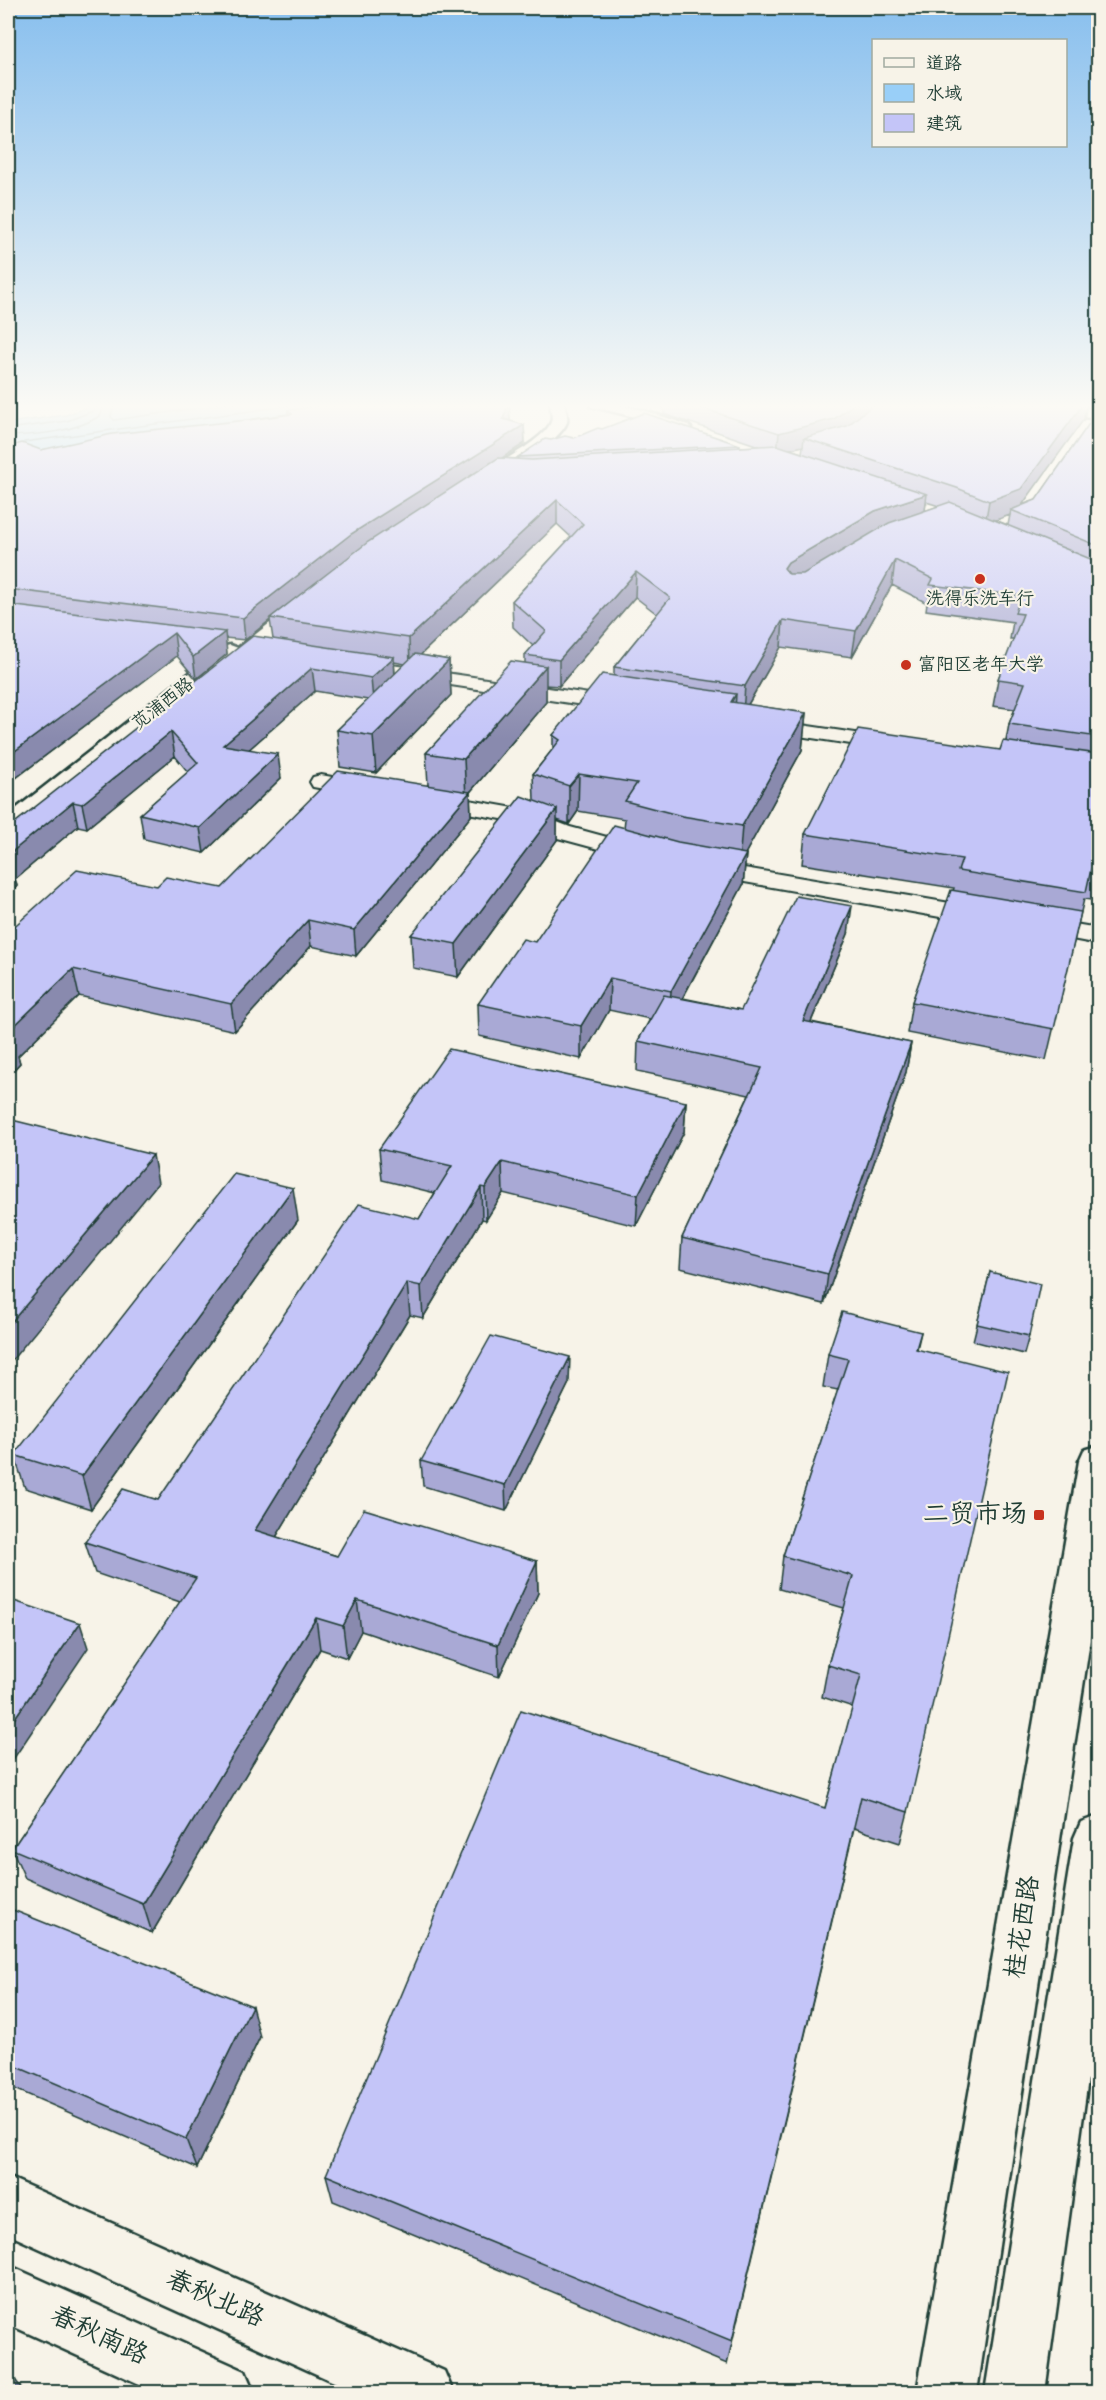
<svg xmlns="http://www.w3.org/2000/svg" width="1106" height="2400" viewBox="0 0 1106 2400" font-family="Mynerve,'LXGW WenKai TC',sans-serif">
<rect width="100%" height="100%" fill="#f7f3e8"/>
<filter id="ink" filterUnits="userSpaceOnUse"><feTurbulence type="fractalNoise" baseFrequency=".0167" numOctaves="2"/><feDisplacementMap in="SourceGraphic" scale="12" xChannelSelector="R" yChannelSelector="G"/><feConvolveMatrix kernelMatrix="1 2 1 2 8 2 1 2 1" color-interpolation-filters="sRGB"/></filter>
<g filter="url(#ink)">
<path fill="#99cff8" stroke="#6895aa" stroke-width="1.5" d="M 99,403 L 409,403 L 8,458 L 8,423 L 66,415 Z"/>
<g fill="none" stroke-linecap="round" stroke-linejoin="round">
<g stroke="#507782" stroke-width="1.5">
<path d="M 114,403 L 111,417 L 114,420 L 233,403"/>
<path d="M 8,429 L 67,421 L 93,411 L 97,403"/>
<path d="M 8,436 C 38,435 74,432 100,416 L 105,403"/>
<path d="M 24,442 L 308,403"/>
</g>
<defs>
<g id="minor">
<path d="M 351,659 L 623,699 L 630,701 L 633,705 L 630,709 L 623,711 L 344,669 L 341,665 L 344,661 Z"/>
<path d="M 761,719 L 896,739 L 904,740 L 907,745 L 904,750 L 896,751 L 754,729 L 750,725 L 754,721 Z"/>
<path d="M 321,775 L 377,785 L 380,790 L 377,795 L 369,797 L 313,787 L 310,782 L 313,777 Z"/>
<path d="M 430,793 L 526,810 L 570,827 L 651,849 L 655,854 L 651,859 L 643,861 L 554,837 L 513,821 L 422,805 L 419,800 L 422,795 Z"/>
<path d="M 703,861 L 985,909 L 994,912 L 998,917 L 994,922 L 985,925 L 694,873 L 691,868 L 694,863 Z"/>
<path d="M 1034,917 L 1098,928 L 1098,944 L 1025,930 L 1021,925 L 1025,920 Z"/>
</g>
<g id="tertiary">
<path d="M 550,403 L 564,403 C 566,409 568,416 567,422 C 561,441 490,490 472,486 L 470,482 L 472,478 C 490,468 545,440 551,422 C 553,416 551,409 550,403 Z"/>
<path d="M 588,403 C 627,403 652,413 688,425 L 691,428 L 683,433 L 631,416 L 590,406 Z"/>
<path d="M 1003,403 L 1044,403 L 1098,410 L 1098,419 L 1010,407 Z"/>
<path d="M 306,598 L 313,600 L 316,604 L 313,608 L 236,669 L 229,671 L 221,668 L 17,832 L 8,834 L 8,815 L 223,647 L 230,645 L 238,648 L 299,600 Z"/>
<path d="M 8,2177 L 444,2371 L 453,2392 L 356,2392 L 8,2234 Z"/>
<path d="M 8,2265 L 245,2371 L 254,2392 L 157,2392 L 8,2324 Z"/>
</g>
<g id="secondary">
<path d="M 1098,1446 L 1098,1587 L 977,2392 L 917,2392 L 1079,1461 L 1084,1450 Z"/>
<path d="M 1098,1816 L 1098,2006 L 1045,2392 L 985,2392 L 1074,1838 L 1081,1822 Z"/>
</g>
</defs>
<use href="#minor" stroke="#1f3d34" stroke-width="4"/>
<use href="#tertiary" stroke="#1f3d34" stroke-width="5"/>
<use href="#secondary" stroke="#1f3d34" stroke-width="5"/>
<use href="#minor" fill="#f7f3e8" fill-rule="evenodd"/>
<use href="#tertiary" fill="#f7f3e8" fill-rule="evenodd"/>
<use href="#secondary" fill="#f7f3e8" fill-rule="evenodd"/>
</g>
<g fill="#a9a9d5" stroke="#1f3d34" stroke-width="1.5" fill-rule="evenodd">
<path d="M 509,403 L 510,421 L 524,425 L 525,443 L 502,458 L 518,459 L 518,457 L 551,440 L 574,438 L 602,429 L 740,445 L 740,447 L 759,446 L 664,414 L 664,407 L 653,403 L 1098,403 L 1098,410 L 1098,408 L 1086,406 L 1084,419 L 1021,505 L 1036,500 L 1098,411 L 1098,901 L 1084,899 L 1046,1060 L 907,1033 L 912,1002 L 954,888 L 802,864 L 805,834 L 1000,750 L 1006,741 L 1009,724 L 1015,709 L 993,706 L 998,679 L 1014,639 L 1010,639 L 1013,622 L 926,610 L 927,603 L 892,585 L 852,657 L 781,647 L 748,705 L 806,713 L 802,750 L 745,854 L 746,854 L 743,885 L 683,998 L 741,1010 L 848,934 L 811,1022 L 911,1043 L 906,1072 L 824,1304 L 680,1268 L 682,1238 L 749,1095 L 637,1071 L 638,1041 L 650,1019 L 609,1010 L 581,1059 L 479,1036 L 478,1004 L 535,942 L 624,828 L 625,819 L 578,811 L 569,824 L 557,820 L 557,840 L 458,977 L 413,968 L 411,935 L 534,800 L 533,774 L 553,749 L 553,735 L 614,676 L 614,667 L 657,614 L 635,597 L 559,686 L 546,685 L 546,702 L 470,792 L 471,816 L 356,956 L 311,946 L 235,1031 L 79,996 L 18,1056 L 20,1063 L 8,1076 L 8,932 L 157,886 L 222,888 L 428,785 L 426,753 L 525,663 L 525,655 L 533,646 L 513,627 L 512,601 L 571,537 L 557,524 L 420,655 L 449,660 L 451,695 L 376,773 L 340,767 L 337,730 L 368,700 L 315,691 L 249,749 L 281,778 L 204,853 L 144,839 L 140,814 L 188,772 L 175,756 L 87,828 L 78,826 L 15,879 L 17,886 L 8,894 L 8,826 L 12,825 L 273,639 L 270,620 L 245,640 L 225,638 L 227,654 L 196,679 L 177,656 L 8,784 L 8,447 L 41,450 L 288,414 L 288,410 ZM 803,446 L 802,453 L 790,449 ZM 926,502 L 936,505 L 939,506 L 925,511 ZM 1010,515 L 1008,525 L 995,520 ZM 394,662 L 405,664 L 395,674 Z"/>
<path d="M 686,1102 L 684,1132 L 636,1226 L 503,1193 L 486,1220 L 482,1219 L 423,1318 L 410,1315 L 276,1537 L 337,1556 L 537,1561 L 538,1593 L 499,1677 L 361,1631 L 347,1658 L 320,1649 L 152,1933 L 25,1878 L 12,1849 L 180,1602 L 95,1573 L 85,1542 L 158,1500 L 419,1219 L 435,1193 L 382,1180 L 379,1149 Z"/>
<path d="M 298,1220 L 91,1509 L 25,1488 L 14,1455 Z"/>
<path d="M 990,1272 L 1029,1336 L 1024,1354 L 973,1341 Z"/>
<path d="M 921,1332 L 917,1349 L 908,1812 L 900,1843 L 854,1828 L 727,2364 L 333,2201 L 326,2175 L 825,1808 L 853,1707 L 822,1697 L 828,1665 L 844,1608 L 779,1589 L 783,1556 L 838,1390 L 823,1387 L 828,1354 Z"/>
<path d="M 569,1383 L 506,1511 L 423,1486 L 421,1461 Z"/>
<path d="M 8,1908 L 260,2037 L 197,2168 L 8,2086 Z"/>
</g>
<g fill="#898aae" stroke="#1f3d34" stroke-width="1.5">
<path d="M 509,403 L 510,421 L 503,419 Z"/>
<path d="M 855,403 L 878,403 L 832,438 L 804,438 L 803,446 L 777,452 L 779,433 Z"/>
<path d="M 1084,403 L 1087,403 L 1084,419 L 1017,512 L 1011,510 L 1010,515 L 985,524 L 989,501 Z"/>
<path d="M 524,425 L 525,443 L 353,555 L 270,618 L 270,620 L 245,640 L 243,618 L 351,534 Z"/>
<path d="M 927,494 L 924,518 L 786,587 L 784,568 L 788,562 L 875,511 Z"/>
<path d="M 557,500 L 557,524 L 410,665 L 409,638 Z"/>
<path d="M 895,560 L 892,585 L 852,657 L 856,631 Z"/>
<path d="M 636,572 L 635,597 L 559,686 L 559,660 Z"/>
<path d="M 783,620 L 781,647 L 743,713 L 745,686 Z"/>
<path d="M 225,632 L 227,654 L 196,679 L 193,657 Z"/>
<path d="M 174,633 L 177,656 L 8,784 L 8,756 Z"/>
<path d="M 394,657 L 395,679 L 373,701 L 371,678 Z"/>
<path d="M 449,660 L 451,695 L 376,773 L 373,736 Z"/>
<path d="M 546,666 L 546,702 L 466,797 L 464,759 Z"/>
<path d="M 312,668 L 315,691 L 227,769 L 223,745 Z"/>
<path d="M 736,694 L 734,730 L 731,702 Z"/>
<path d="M 806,713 L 802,750 L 739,865 L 742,826 Z"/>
<path d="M 171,732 L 175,756 L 87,828 L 82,804 Z"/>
<path d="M 278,754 L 281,778 L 204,853 L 200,828 Z"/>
<path d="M 579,774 L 578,811 L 569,824 L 569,786 Z"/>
<path d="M 470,792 L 471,816 L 356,956 L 354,930 Z"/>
<path d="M 73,802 L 78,826 L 15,879 L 17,886 L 8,894 L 8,855 Z"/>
<path d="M 557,809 L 557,840 L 458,977 L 456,944 Z"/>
<path d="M 746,854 L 743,885 L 669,1023 L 671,991 Z"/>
<path d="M 852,906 L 848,934 L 799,1050 L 803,1021 Z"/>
<path d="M 308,920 L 311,946 L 235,1031 L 231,1004 Z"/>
<path d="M 73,969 L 79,996 L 18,1056 L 20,1063 L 8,1076 L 8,1032 Z"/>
<path d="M 610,978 L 609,1010 L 581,1059 L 581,1026 Z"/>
<path d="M 911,1043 L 906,1072 L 824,1304 L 828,1274 Z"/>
<path d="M 686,1102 L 684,1132 L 636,1226 L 638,1195 Z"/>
<path d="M 153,1155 L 158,1183 L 8,1365 L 8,1326 Z"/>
<path d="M 502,1162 L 503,1193 L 486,1220 L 485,1188 Z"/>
<path d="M 481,1187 L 482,1219 L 423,1318 L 421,1286 Z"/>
<path d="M 293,1188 L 298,1220 L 91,1509 L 82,1476 Z"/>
<path d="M 407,1283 L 410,1315 L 261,1562 L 255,1530 Z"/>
<path d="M 570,1357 L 569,1383 L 506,1511 L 505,1485 Z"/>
<path d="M 537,1561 L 538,1593 L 499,1677 L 498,1645 Z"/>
<path d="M 357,1600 L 361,1631 L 347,1658 L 343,1626 Z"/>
<path d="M 316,1618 L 320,1649 L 152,1933 L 143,1904 Z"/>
<path d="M 80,1623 L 88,1648 L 8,1767 L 8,1728 Z"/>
<path d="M 252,2006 L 260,2037 L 197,2168 L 186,2139 Z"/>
<path d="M 8,2370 L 22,2389 L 20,2392 L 8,2392 Z"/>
</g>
<g fill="#c4c5f8" stroke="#1f3d34" stroke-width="1.5">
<path d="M 341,403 L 509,403 L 503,419 L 524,425 L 351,534 L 243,618 L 8,589 L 8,447 L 22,443 L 41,450 L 112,434 L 248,420 L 292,414 L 288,410 Z"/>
<path d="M 686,403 L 855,403 L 834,419 L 779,433 Z"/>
<path d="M 875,403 L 1084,403 L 1021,489 L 989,501 L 957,488 L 804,438 L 847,426 Z"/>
<path d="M 1098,411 L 1098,546 L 1011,510 L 1036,500 Z"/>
<path d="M 644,413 L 740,445 L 518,457 L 545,439 L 551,440 L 565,436 L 574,438 L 598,428 L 602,429 Z"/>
<path d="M 777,445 L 927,494 L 875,511 L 788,562 L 784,568 L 789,574 L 803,574 L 889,523 L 950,502 L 1098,562 L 1098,737 L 1009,724 L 1025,683 L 998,679 L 1023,614 L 1015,613 L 1021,596 L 930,585 L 933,579 L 895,560 L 856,631 L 783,620 L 745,686 L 614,667 L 670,598 L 636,572 L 559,660 L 525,655 L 546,631 L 512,601 L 583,524 L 557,500 L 409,638 L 270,618 L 368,542 L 498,458 L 532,460 Z"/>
<path d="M 8,605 L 225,632 L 193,657 L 174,633 L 8,756 Z"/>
<path d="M 253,636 L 394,657 L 371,678 L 312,668 L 223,745 L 278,754 L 200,828 L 140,814 L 198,763 L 171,732 L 82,804 L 73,802 L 8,855 L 8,826 L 12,825 Z"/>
<path d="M 415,654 L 449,660 L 373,736 L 337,730 Z"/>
<path d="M 511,661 L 546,666 L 464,759 L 426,753 Z"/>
<path d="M 602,674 L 736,694 L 731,702 L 806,713 L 742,826 L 682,816 L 625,801 L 637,783 L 579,774 L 569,786 L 533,774 L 560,740 L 553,735 Z"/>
<path d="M 858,729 L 1000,750 L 1003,741 L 1098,754 L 1098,870 L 1091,869 L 1086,892 L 958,871 L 962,859 L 805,834 Z"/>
<path d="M 338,771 L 470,792 L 354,930 L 308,920 L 231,1004 L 73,969 L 8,1032 L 8,932 L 77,870 L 157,886 L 166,877 L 222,888 Z"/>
<path d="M 521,796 L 557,809 L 456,944 L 411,935 Z"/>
<path d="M 614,825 L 678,842 L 746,854 L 671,991 L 610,978 L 581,1026 L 478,1004 L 523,939 L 535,942 Z"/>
<path d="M 951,890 L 1081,912 L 1054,1029 L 912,1002 Z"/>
<path d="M 796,896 L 852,906 L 803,1021 L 911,1043 L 828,1274 L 682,1238 L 762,1068 L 638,1041 L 664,995 L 741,1010 Z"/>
<path d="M 8,1035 L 13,1036 L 8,1042 Z"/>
<path d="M 449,1049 L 686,1102 L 638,1195 L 502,1162 L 485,1188 L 481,1187 L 421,1286 L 407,1283 L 255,1530 L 337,1556 L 364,1509 L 537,1561 L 498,1645 L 357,1600 L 343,1626 L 316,1618 L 143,1904 L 12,1849 L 196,1578 L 85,1542 L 123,1489 L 158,1500 L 359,1204 L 419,1219 L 452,1166 L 379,1149 Z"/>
<path d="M 8,1119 L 153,1155 L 8,1326 Z"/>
<path d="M 234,1174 L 293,1188 L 82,1476 L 14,1455 Z"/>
<path d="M 990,1272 L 1040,1284 L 1029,1336 L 977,1324 Z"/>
<path d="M 842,1312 L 921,1332 L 916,1349 L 1008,1372 L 908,1812 L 861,1797 L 732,2341 L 326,2175 L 521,1710 L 825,1808 L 861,1675 L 828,1665 L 853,1576 L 783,1556 L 848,1359 L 828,1354 Z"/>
<path d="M 491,1336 L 570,1357 L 505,1485 L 421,1461 Z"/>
<path d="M 8,1599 L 80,1623 L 8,1728 Z"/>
<path d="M 8,1908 L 252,2006 L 186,2139 L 8,2063 Z"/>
</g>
</g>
<linearGradient id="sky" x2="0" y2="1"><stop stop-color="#88bfee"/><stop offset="0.55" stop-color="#fbfaf5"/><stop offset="1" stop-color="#fbfaf5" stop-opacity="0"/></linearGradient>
<rect width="1106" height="739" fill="url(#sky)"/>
<g fill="#c8321e" stroke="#f7f3e8" stroke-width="2">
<circle cx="980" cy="579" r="6"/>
<circle cx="906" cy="665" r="6"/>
<rect x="1033" y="1509" width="12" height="12" rx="3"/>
</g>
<g text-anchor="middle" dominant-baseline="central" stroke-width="4.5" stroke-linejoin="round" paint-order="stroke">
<g font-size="18" fill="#1f3d34" stroke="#f7f3e8">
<text x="980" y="599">洗得乐洗车行</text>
<text x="918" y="665" text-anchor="start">富阳区老年大学</text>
</g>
<g font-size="18" fill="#1f3d34" stroke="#f7f3e8">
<text transform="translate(163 704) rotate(-38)">苋浦西路</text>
</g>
<g font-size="26" fill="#1f3d34" stroke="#f7f3e8" text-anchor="end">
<text x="1027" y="1515">二贸市场</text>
</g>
<g font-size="26" fill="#1f3d34" stroke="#f7f3e8">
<text transform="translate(1023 1927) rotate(-81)">桂花西路</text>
<text transform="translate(215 2299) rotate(24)">春秋北路</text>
<text transform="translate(99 2336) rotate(25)">春秋南路</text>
</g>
</g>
<rect width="1106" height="2400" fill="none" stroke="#f7f3e8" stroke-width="30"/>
<rect x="15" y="15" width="1076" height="2370" fill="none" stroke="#1f3d34" stroke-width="2" filter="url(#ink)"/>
<rect x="872" y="39" width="195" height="108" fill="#f7f3e8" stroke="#a1aaa0" stroke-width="1.5"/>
<rect x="884" y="58" width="30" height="9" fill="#f7f3e8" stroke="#a1aaa0" stroke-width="1.5"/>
<text x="926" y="69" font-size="18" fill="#1f3d34">道路</text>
<rect x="884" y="84" width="30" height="18" fill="#99cff8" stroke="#a1aaa0" stroke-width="1.5"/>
<text x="926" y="99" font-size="18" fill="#1f3d34">水域</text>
<rect x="884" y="114" width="30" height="18" fill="#c4c5f8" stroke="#a1aaa0" stroke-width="1.5"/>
<text x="926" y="129" font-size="18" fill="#1f3d34">建筑</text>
</svg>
